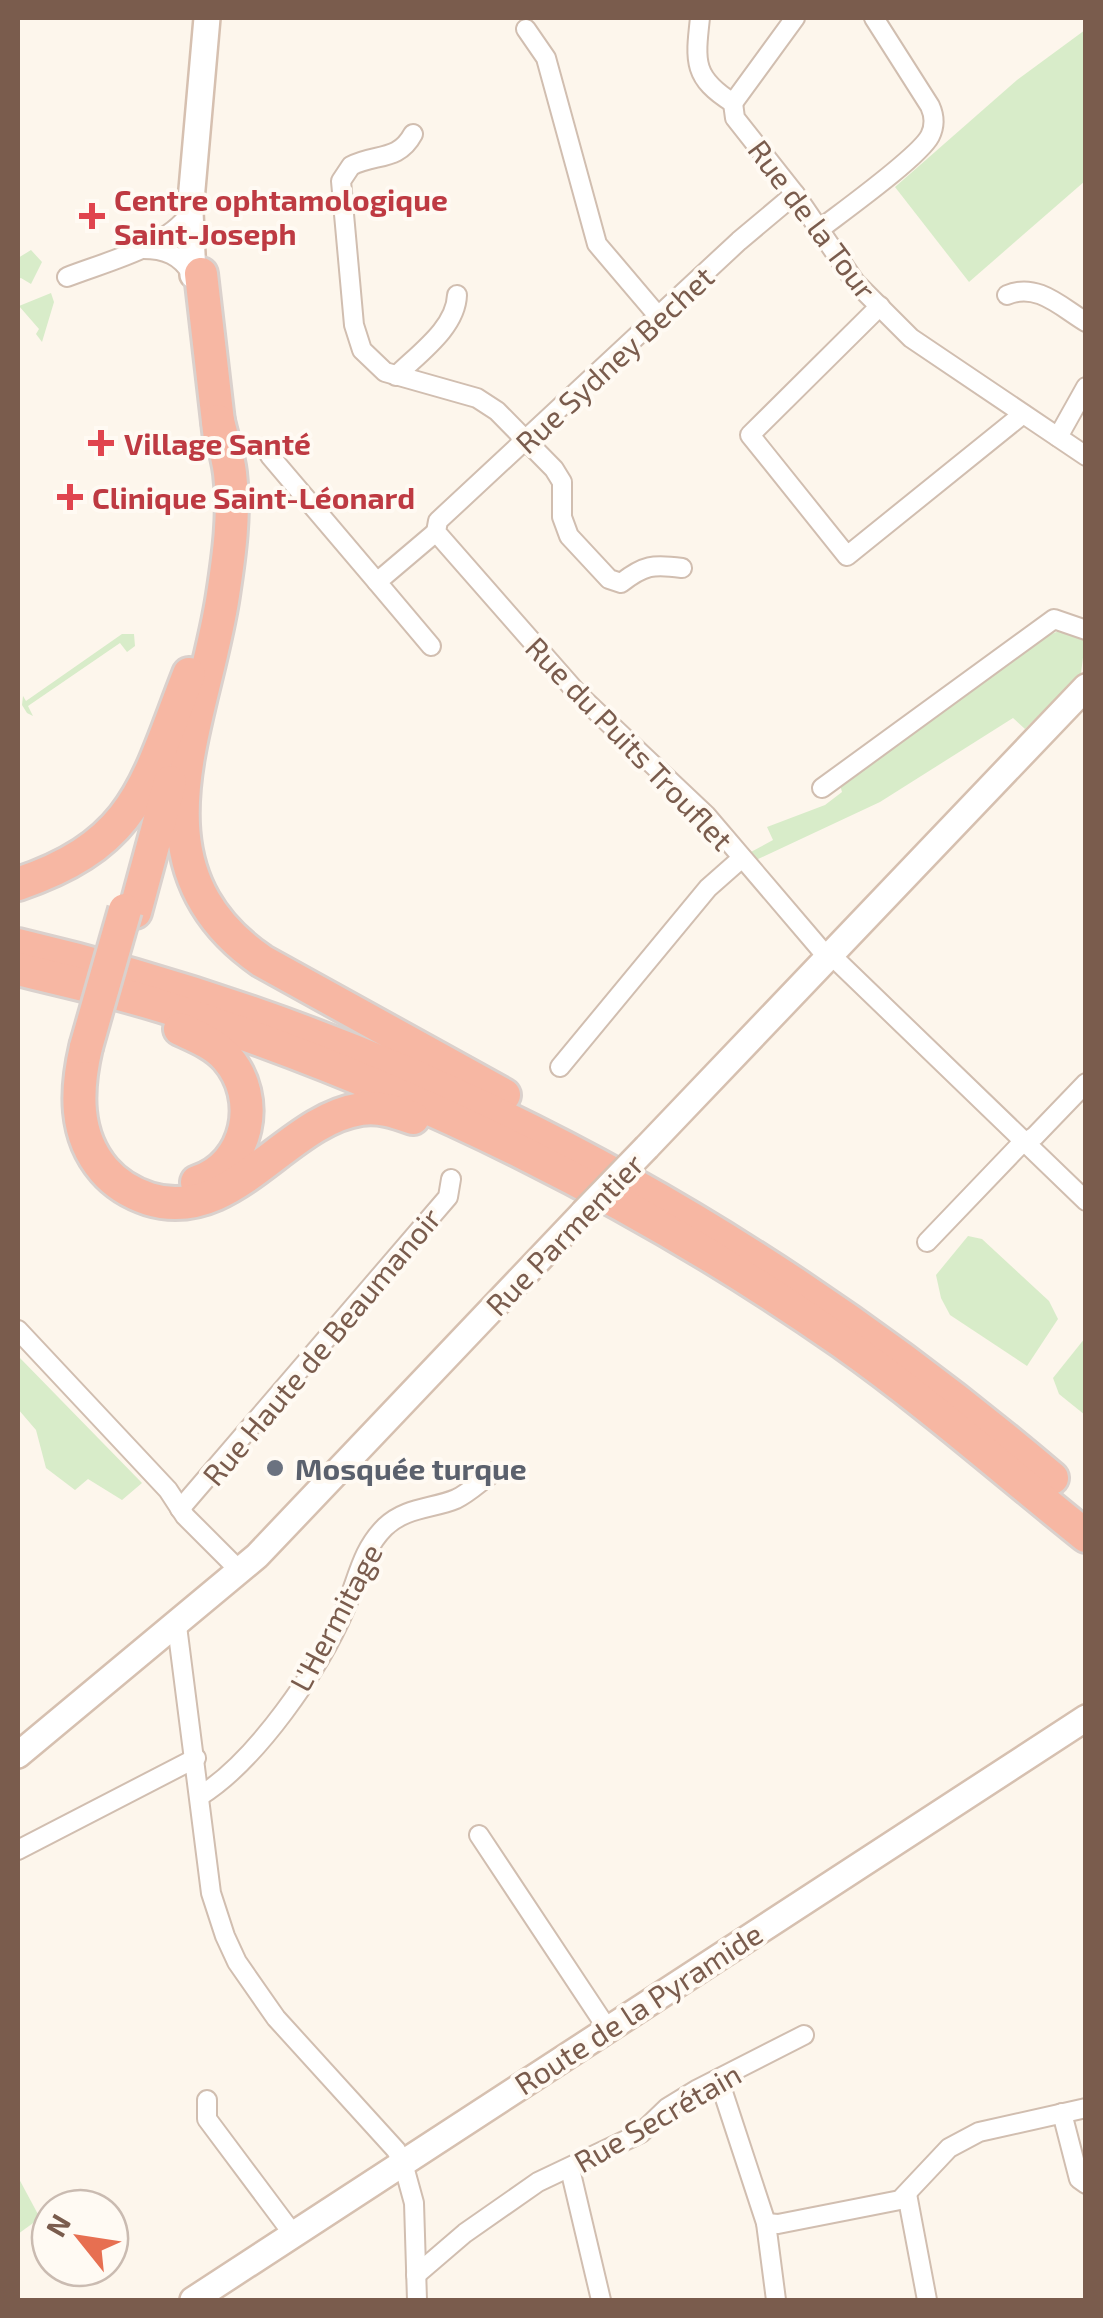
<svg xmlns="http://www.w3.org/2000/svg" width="1103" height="2318" viewBox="0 0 1103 2318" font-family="'Exo 2',sans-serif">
<rect width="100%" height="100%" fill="#fdf6ec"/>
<g fill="#d8ecc9">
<path d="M 1085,30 L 1085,181 L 969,282 L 895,187 L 1017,80 Z"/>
<path d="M 31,250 L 42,262 L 31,284 L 21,278 L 18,279 L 18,258 Z"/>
<path d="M 51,293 L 54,302 L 42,342 L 36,334 L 39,329 L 19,306 Z"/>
<path d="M 1059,631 L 1079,637 L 1085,642 L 1081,673 L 1025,729 L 1013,718 L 880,802 L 756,860 L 749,853 L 773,840 L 767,827 L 825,805 L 842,792 L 840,785 L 1036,640 Z"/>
<path d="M 122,634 L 134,634 L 135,646 L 127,652 L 120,643 L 28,706 L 33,716 L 27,713 L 22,705 L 23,696 L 26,701 Z"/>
<path d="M 968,1236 L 982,1239 L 1049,1301 L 1058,1319 L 1027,1366 L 950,1315 L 941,1298 L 936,1275 Z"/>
<path d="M 1085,1338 L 1086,1415 L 1085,1415 L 1059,1394 L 1053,1378 Z"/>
<path d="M 18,1356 L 142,1483 L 122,1500 L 88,1479 L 75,1490 L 46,1468 L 36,1430 L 18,1409 Z"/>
<path d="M 18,2177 L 40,2218 L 18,2234 Z"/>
</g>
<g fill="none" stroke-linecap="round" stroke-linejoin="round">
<defs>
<g id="street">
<path d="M 700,18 C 695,62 693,78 733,103"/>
<path d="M 526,29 L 546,58 L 597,244 L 659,317"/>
<path d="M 733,103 L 735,118 L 795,194 L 855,282 L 911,338 L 1086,456"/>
<path d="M 733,103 L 795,18"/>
<path d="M 413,134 C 398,162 375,153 351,166 L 341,181 L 354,325 L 362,350 L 385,372 L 477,398 L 497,411 L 554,469 L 562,482 L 562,517 L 569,536 L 609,579 L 621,583 C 644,565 653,564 682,568"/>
<path d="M 795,194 L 739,241 L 438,521 L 436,532 L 579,695 L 706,815 L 828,958"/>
<path d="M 820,229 C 842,212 919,157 930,136 C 935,126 935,117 930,106 L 874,18"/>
<path d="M 143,249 C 165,249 180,255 192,274"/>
<path d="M 67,277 C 105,262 168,247 190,213"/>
<path d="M 1007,295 C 1037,282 1061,307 1086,322"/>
<path d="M 880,306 L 750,435 L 847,556 L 1023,414"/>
<path d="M 396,376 C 418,354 456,328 457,295"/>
<path d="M 1058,437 L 1086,387"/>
<path d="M 270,456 L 377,582"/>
<path d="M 431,646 L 377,582 L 436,532"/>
<path d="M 822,788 L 1054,619 L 1086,630"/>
<path d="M 831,955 L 1086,1201"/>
<path d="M 560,1067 L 708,888 L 742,858"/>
<path d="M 927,1242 L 1018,1147 L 1035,1136 L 1086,1083"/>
<path d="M 18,1330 L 168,1490 L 185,1516 L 241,1572"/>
<path d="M 180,1509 L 448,1197 L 451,1179"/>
<path d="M 177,1626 L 211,1893 L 225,1936 L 237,1962 L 276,2018 L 396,2150 L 403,2163 L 414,2203 L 417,2300"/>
<path d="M 200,1796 C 256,1761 319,1670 345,1609 C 358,1579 361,1551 385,1527 C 406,1507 432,1509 456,1499 C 469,1493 482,1480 494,1472"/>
<path d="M 479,1835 L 607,2028"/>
<path d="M 18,1850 L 196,1758"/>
<path d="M 719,2080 L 766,2223 L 776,2300"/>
<path d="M 207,2100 L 207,2119 L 293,2234"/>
<path d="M 1062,2113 L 1079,2179 L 1086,2184"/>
<path d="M 570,2169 L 601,2300"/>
<path d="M 907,2194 L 927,2300"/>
<path d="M 766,2223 L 778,2224 L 900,2200 L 949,2148 L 979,2132 L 1086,2108"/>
<path d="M 416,2275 L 465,2233 L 538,2182 L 641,2133 L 667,2108 L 698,2089 L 804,2035"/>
</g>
<g id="secondary">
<path d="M 193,275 L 190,212 L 207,18"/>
<path d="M 647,1147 L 1086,687"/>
<path d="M 18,1755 L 257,1556 L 583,1213"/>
<path d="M 193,2300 L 1086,1718"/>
</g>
<g id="highway">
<path d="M 201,274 L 220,439"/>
<path d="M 218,421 C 222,438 228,456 230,473 C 235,513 229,556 223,595 C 204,724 124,866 262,961 L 504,1095"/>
<path d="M 18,884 C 139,843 146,783 189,674"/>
<path d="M 135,912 L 170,782"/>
<path d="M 18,945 C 406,1036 749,1220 1052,1478"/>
<path d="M 18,969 C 74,983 131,995 186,1014 C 418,1091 642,1202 842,1342 C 927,1402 1005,1471 1086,1536"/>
<path d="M 180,1029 C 197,1037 215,1044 227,1058 C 262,1098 249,1165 197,1182"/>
<path d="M 86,1047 C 76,1090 74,1135 104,1170 C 116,1184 131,1193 149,1199 C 233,1225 285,1120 361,1109 C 379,1106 396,1112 413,1118"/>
</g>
</defs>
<use href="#street" stroke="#d1beb0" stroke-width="22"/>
<use href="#secondary" stroke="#d6c0b0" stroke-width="30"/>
<use href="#highway" stroke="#dad1cd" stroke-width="38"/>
<use href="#street" stroke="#fff" stroke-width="18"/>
<use href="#secondary" stroke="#fff" stroke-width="25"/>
<use href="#highway" stroke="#f7b7a3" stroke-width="32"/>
<defs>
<path id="secondary-bridge" d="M 583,1213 L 647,1147"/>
<path id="highway-bridge" d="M 86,1047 L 125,910"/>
</defs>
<use href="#secondary-bridge" stroke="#d6c0b0" stroke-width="30" stroke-linecap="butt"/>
<use href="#highway-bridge" stroke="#dad1cd" stroke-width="38" stroke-linecap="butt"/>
<use href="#secondary-bridge" stroke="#fff" stroke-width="25"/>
<use href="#highway-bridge" stroke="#f7b7a3" stroke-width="32"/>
</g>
<g fill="#e0444e" stroke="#fffaf3" stroke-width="4">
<path d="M87 201h10v10h10v10h-10v10h-10v-10h-10v-10h10z"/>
<path d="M96 428h10v10h10v10h-10v10h-10v-10h-10v-10h10z"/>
<path d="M65 482h10v10h10v10h-10v10h-10v-10h-10v-10h10z"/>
</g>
<circle fill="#6b7280" stroke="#fffaf3" stroke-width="4" cx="275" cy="1468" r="10"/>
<g text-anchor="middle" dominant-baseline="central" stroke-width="8" stroke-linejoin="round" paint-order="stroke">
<g font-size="30" font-weight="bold" fill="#be3a42" stroke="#fffaf3" text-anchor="start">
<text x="114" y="199">Centre ophtamologique<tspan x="114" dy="34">Saint-Joseph</tspan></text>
<text x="124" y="443">Village Santé</text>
<text x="92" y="497">Clinique Saint-Léonard</text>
</g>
<g font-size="30" fill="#7a5c4d" stroke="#fffaf3">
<text transform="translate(813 219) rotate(53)">Rue de la Tour</text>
<text transform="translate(614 359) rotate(-43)">Rue Sydney Bechet</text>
<text transform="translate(630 743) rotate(46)">Rue du Puits Trouflet</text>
<text transform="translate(564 1234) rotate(-46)">Rue Parmentier</text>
<text transform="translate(321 1346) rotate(-50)">Rue Haute de Beaumanoir</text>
<text transform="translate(335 1617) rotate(-62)">L'Hermitage</text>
<text transform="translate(638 2008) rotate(-33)">Route de la Pyramide</text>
<text transform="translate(657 2117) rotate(-30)">Rue Secrétain</text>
</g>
<g font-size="30" font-weight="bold" fill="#5b616d" stroke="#fffaf3" text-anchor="start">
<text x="295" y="1468">Mosquée turque</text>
</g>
</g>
<rect width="1103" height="2318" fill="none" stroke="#7a5c4d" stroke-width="40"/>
<g transform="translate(80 2238) rotate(300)"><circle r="48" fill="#fffaf3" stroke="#cabbb1" stroke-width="2.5"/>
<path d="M0-8L18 38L0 25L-18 38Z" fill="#e76f51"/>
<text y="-15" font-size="28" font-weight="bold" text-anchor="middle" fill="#7a5c4d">N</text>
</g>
</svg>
